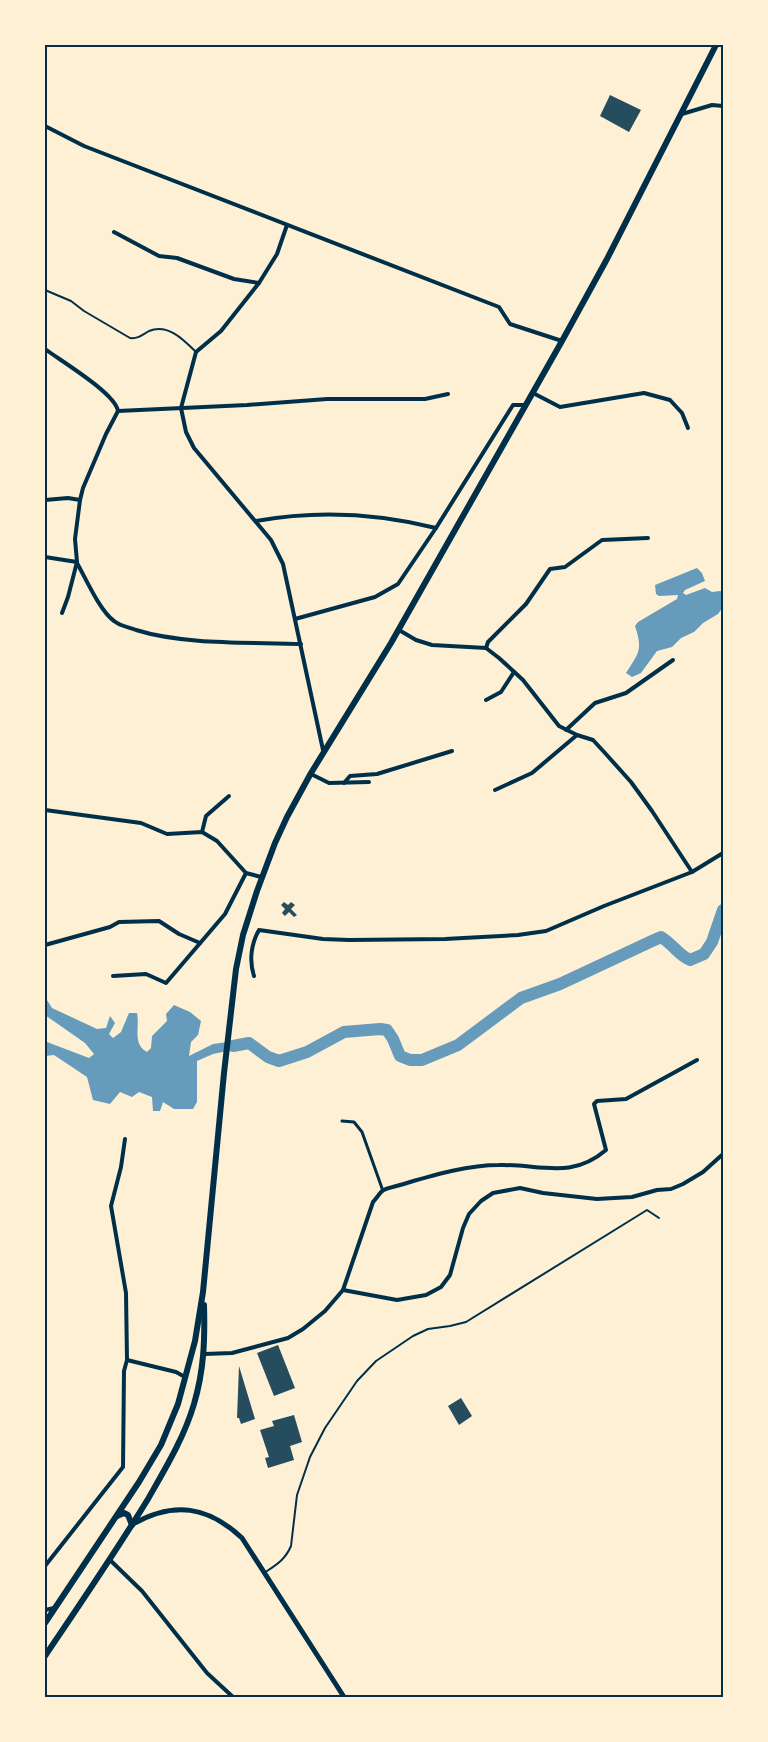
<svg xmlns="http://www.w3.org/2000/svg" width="768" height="1742" viewBox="0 0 768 1742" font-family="'Roboto Condensed',sans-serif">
<rect width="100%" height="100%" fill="#fdf0d5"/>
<g fill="#669bbc">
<path d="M 697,568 L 702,573 L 705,581 L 685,590 L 683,593 L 686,595 L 705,588 L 712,592 L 720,591 L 723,592 L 723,607 L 718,614 L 703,623 L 694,632 L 681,638 L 672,647 L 657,651 L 641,673 L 632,677 L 626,673 C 639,653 643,650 635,626 L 638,622 L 677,599 L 678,595 L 659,596 L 656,594 L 655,585 Z"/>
<path d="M 45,997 L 52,1008 L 97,1029 L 106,1028 L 110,1016 L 115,1023 L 109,1034 L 113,1038 L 121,1032 L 129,1013 L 137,1013 C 140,1027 132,1044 147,1052 L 151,1048 L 152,1036 L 167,1021 L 166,1014 L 174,1005 L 190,1012 L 201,1021 L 198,1035 L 191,1042 L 189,1056 L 213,1044 L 250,1039 L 247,1047 L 213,1054 L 197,1061 L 197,1102 L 193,1109 L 174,1109 L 163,1102 L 160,1111 L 153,1111 L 152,1097 L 139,1092 L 132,1097 L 120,1092 L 110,1104 L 93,1100 L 87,1077 L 54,1055 L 45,1056 L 45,1042 L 47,1042 L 89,1058 L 94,1054 L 85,1043 L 45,1015 Z"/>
</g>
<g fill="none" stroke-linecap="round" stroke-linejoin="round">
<path stroke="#669bbc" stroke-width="12" d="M 233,1046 L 249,1043 L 268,1057 L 279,1061 L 307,1052 L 344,1032 L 380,1029 L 387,1030 L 393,1039 L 400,1056 L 410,1060 L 422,1060 L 458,1045 L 521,998 L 560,984 L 652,941 L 661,937 C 674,945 678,955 690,960 L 704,954 L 712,942 L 723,910"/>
</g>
<g fill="#264d5e">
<path d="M 610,95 L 641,110 L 629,132 L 600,116 Z"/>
<path d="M 284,902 L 288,905 L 291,902 L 295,905 L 291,909 L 297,915 L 294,917 L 289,912 L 285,916 L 282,913 L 285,909 L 281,905 Z"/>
<path d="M 278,1345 L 295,1388 L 274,1396 L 257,1353 Z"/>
<path d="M 239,1366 L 255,1419 L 241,1424 L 239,1418 L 237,1418 Z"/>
<path d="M 461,1398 L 472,1416 L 459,1425 L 448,1406 Z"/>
<path d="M 294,1415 L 302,1442 L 290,1446 L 294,1460 L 268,1468 L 265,1458 L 269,1457 L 260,1430 L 274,1426 L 272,1421 Z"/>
</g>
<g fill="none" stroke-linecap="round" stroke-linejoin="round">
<g stroke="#003049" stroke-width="2">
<path d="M 45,290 L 71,301 L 84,311 L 130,338 C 138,339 142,335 149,331 C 168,323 184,340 196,352"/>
<path d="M 264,1573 C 276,1565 285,1560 291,1546 L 297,1495 L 310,1457 L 325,1428 L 357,1381 L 376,1361 L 413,1336 L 428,1329 L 450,1326 L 466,1322 L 647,1210 L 659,1218"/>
</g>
<path stroke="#003049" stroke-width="3" d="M 342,1121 L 354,1122 L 362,1132 L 383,1191"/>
<g stroke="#003049" stroke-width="4">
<path d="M 682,114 L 712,105 L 723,106"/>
<path d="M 45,126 L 84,146 L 499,307 L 510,324 L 562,341"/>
<path d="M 287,225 L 277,254 L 259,283 L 221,331 L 196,352 L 181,408 L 186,432 L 194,448 L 271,540 L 283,564 L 323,750"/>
<path d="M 114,232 L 159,256 L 177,258 L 234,279 L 259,283"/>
<path d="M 45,349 C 61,361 115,393 118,411 L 106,434 L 83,488 L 80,500 L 75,539 L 77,562 L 68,597 L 62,613"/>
<path d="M 533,393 L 560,407 L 644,393 L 670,400 L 682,413 L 688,428"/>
<path d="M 118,411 L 247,405 L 327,399 L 425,399 L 448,394"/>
<path d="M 45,500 L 68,498 L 80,500"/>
<path d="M 256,521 C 317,510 376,513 436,528"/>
<path d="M 45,557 L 77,562"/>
<path d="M 77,563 C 86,579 100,611 114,621 C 120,626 128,627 136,630 C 184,645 250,642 301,644"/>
<path d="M 295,619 L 375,597 L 398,584 L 436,528 L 513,405 L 526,405"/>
<path d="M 399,630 L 416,640 L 432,645 L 486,648 L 499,658 L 523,680 L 559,726 L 577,735 L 593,740 L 605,753 L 631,782 L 652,811 L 692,872"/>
<path d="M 486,648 L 488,642 L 526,604 L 550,569 L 565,567 L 602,540 L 648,538"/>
<path d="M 486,700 L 501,692 L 514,672"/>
<path d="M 566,730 L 595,703 L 626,693 L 673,660"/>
<path d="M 311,774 L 329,783 L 369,782"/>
<path d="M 344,783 L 350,776 L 377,774 L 452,751"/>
<path d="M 495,790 L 532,773 L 577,735"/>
<path d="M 45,810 L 141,823 L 167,834 L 202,832 L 217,841 L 246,873 L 261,877"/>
<path d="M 202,832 L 206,816 L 229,796"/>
<path d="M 45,945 L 110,927 L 119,922 L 159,921 L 179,934 L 200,943"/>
<path d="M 113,976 L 146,974 L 166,983 L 225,914 L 246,873"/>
<path d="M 254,976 C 249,961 251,944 259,930 L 323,939 L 349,940 L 445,939 L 518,935 L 546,931 L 604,906 L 692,872 L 723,853"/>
<path d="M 343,1290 L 397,1300 L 426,1295 L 441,1287 L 450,1275 L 463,1228 L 469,1214 L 481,1201 L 493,1193 L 520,1188 L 543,1193 L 597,1199 L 632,1197 L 657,1190 L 671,1189 L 683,1184 L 703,1172 L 723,1154"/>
<path d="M 204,1354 L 232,1353 L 288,1338 L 303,1329 L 325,1311 L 343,1290 L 373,1202 C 376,1199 379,1194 382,1191 C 386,1188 394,1187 400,1185 C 431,1176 466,1165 499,1165 C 540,1164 571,1180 606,1150 L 594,1104 L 597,1101 L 626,1099 L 697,1060"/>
<path d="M 127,1360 L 176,1372 L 185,1377"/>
<path d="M 110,1560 L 142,1591 L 207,1673 L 233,1697"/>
<path d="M 45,1566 L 123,1467 L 124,1371 L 127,1360 L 126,1293 L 111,1206 L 121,1167 L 125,1139"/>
<path d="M 45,1610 L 54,1608"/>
</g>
<path stroke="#003049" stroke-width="5" d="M 133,1524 C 174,1501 208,1506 242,1538 L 344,1697"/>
<g stroke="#003049" stroke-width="6">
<path d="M 117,1516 L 124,1513 L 128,1515 L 132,1525"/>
<path d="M 45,1623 L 139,1482 L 161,1445 L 178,1404 L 195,1341 L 203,1292 L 224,1073 L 236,969 L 243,935 L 257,891 L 275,843 L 287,817 L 311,773 L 391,643 L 562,341 L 607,259 L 716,45"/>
<path d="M 45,1656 C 80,1604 115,1553 148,1499 C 165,1469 184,1438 194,1404 C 204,1370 205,1340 204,1305"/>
</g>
</g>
<rect width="768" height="1742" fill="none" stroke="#fdf0d5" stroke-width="93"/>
<rect x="46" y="46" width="676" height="1650" fill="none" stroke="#003049" stroke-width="2"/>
</svg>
